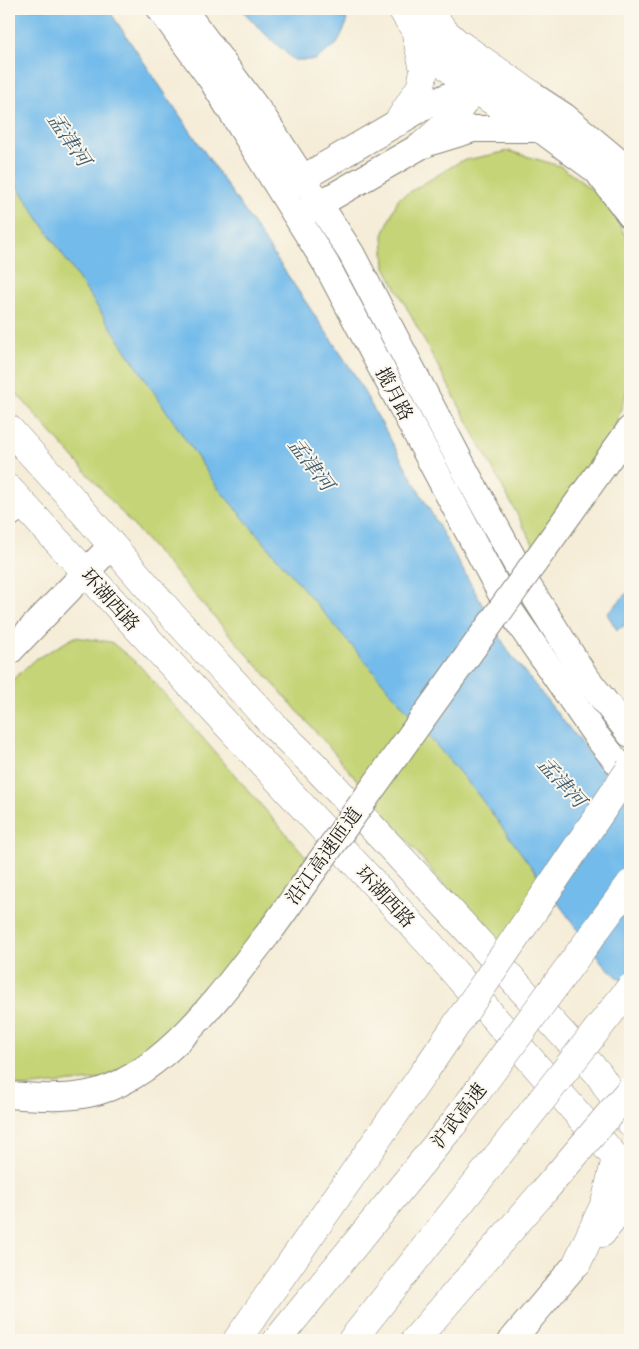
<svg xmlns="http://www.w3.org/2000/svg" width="639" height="1349" viewBox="0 0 639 1349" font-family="'Libre Bodoni','Noto Serif SC',serif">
<rect width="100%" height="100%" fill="#fbf7ec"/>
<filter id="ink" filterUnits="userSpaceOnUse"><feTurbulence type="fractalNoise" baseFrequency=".02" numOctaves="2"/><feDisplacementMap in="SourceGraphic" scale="10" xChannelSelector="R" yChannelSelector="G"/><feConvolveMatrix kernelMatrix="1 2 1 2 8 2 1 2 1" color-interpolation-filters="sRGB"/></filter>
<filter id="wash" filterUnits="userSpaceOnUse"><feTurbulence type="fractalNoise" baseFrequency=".0096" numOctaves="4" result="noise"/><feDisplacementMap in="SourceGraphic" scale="20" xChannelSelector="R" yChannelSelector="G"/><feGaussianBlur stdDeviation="1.12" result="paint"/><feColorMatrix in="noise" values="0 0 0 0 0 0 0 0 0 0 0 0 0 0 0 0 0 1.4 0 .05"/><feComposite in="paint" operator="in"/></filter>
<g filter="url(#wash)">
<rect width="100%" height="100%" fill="#f5edd8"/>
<g fill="#c5d476" stroke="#707849">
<path d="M 9,91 L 581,842 L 501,954 L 332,750 L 9,385 Z"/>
<path d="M 509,151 L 560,166 L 606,200 L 630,244 L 630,381 L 615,427 L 577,492 L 534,546 L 385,267 L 383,235 L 398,199 L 461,161 Z"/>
<path d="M 75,637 L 111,642 L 139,665 L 309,860 L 210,992 L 159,1044 L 103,1079 L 23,1087 L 9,1084 L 9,683 L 34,660 Z"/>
</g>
<g fill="#73bbeb" stroke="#486c84">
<path d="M 9,9 L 108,9 L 353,372 L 508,651 L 630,805 L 630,988 L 603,964 L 476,792 L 217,487 L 9,174 Z"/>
<path d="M 241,9 L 344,9 L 347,23 L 337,44 L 315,60 L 294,60 L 264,33 Z"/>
<path d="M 630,590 L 630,622 L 617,630 L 607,614 Z"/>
</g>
</g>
<g filter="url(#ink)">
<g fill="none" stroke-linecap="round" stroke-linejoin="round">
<defs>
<path id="minor" d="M 9,517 L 25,506"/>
<g id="tertiary">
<path d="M 160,9 L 211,79 L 326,264 L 509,609 L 597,737 L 630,778"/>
<path d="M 183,9 L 264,118 L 351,253 L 468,476 L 530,589 L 585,676 L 630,734"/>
<path d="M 288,187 L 422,108 L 470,86 L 532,95 L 564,116 L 620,163 L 630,176"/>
<path d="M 304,213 L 424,144 L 473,129 L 540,129 L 597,171 L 630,215"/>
<path d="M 570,513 L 630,429"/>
<path d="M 9,652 L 112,545"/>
<path d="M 9,1095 C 35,1097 63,1099 88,1094 C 164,1080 226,986 271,930"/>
<path d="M 512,1340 L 577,1263"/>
</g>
<g id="primary">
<path d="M 9,429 L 67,493 L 172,615 L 277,729 L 313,764 L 454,915 L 598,1073 L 630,1122"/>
<path d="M 9,489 L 428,942 L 616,1158 L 605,1203 L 577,1263"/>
<path d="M 602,1233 L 627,1201 L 630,1187"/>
</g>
<g id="motorway">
<path d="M 402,9 C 437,70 481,95 540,129"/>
<path d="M 428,9 L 444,31 L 456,42 L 532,95"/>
<path d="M 398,122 L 421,86 L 424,70 L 416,34"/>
<path d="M 424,144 C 444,126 478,100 468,69"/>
<path d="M 237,1340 L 425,1071"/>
<path d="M 277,1340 L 454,1123"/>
<path d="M 352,1340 L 499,1154"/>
<path d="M 415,1340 L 544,1191"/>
</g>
</defs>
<use href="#minor" stroke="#88847a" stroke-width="23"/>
<use href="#tertiary" stroke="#88847a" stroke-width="28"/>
<use href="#primary" stroke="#88847a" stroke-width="29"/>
<use href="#motorway" stroke="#88847a" stroke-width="29"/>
<use href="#minor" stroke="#fff" stroke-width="21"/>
<use href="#tertiary" stroke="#fff" stroke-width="26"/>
<use href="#primary" stroke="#fff" stroke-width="28"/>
<use href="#motorway" stroke="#fff" stroke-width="28"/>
<defs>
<path id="tertiary-bridge" d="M 271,930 L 570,513"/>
<g id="motorway-bridge">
<path d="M 425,1071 L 630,769"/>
<path d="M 454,1123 L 630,884"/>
<path d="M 499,1154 L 630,988"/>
<path d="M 544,1191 L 630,1090"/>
</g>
</defs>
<use href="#tertiary-bridge" stroke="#88847a" stroke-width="28" stroke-linecap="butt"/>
<use href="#motorway-bridge" stroke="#88847a" stroke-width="29" stroke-linecap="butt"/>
<use href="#tertiary-bridge" stroke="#fff" stroke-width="26"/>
<use href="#motorway-bridge" stroke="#fff" stroke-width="28"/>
</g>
</g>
<g text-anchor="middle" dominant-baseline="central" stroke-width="4" stroke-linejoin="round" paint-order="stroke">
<g font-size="19" fill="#1c1c1c" stroke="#fbf7ec">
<text transform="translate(394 394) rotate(62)">揽月路</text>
<text transform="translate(110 600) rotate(48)">环湖西路</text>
<text transform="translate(324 856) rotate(-54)">沿江高速匝道</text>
<text transform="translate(385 897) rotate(47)">环湖西路</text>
<text transform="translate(459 1116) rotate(-52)">沪武高速</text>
</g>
<g font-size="20" font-style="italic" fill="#3f5c6f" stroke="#fbf7ec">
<text transform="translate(68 140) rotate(56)">孟津河</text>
<text transform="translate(310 465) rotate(53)">孟津河</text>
<text transform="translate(561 783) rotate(48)">孟津河</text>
</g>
</g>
<rect width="639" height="1349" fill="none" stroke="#fbf7ec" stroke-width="30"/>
</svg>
